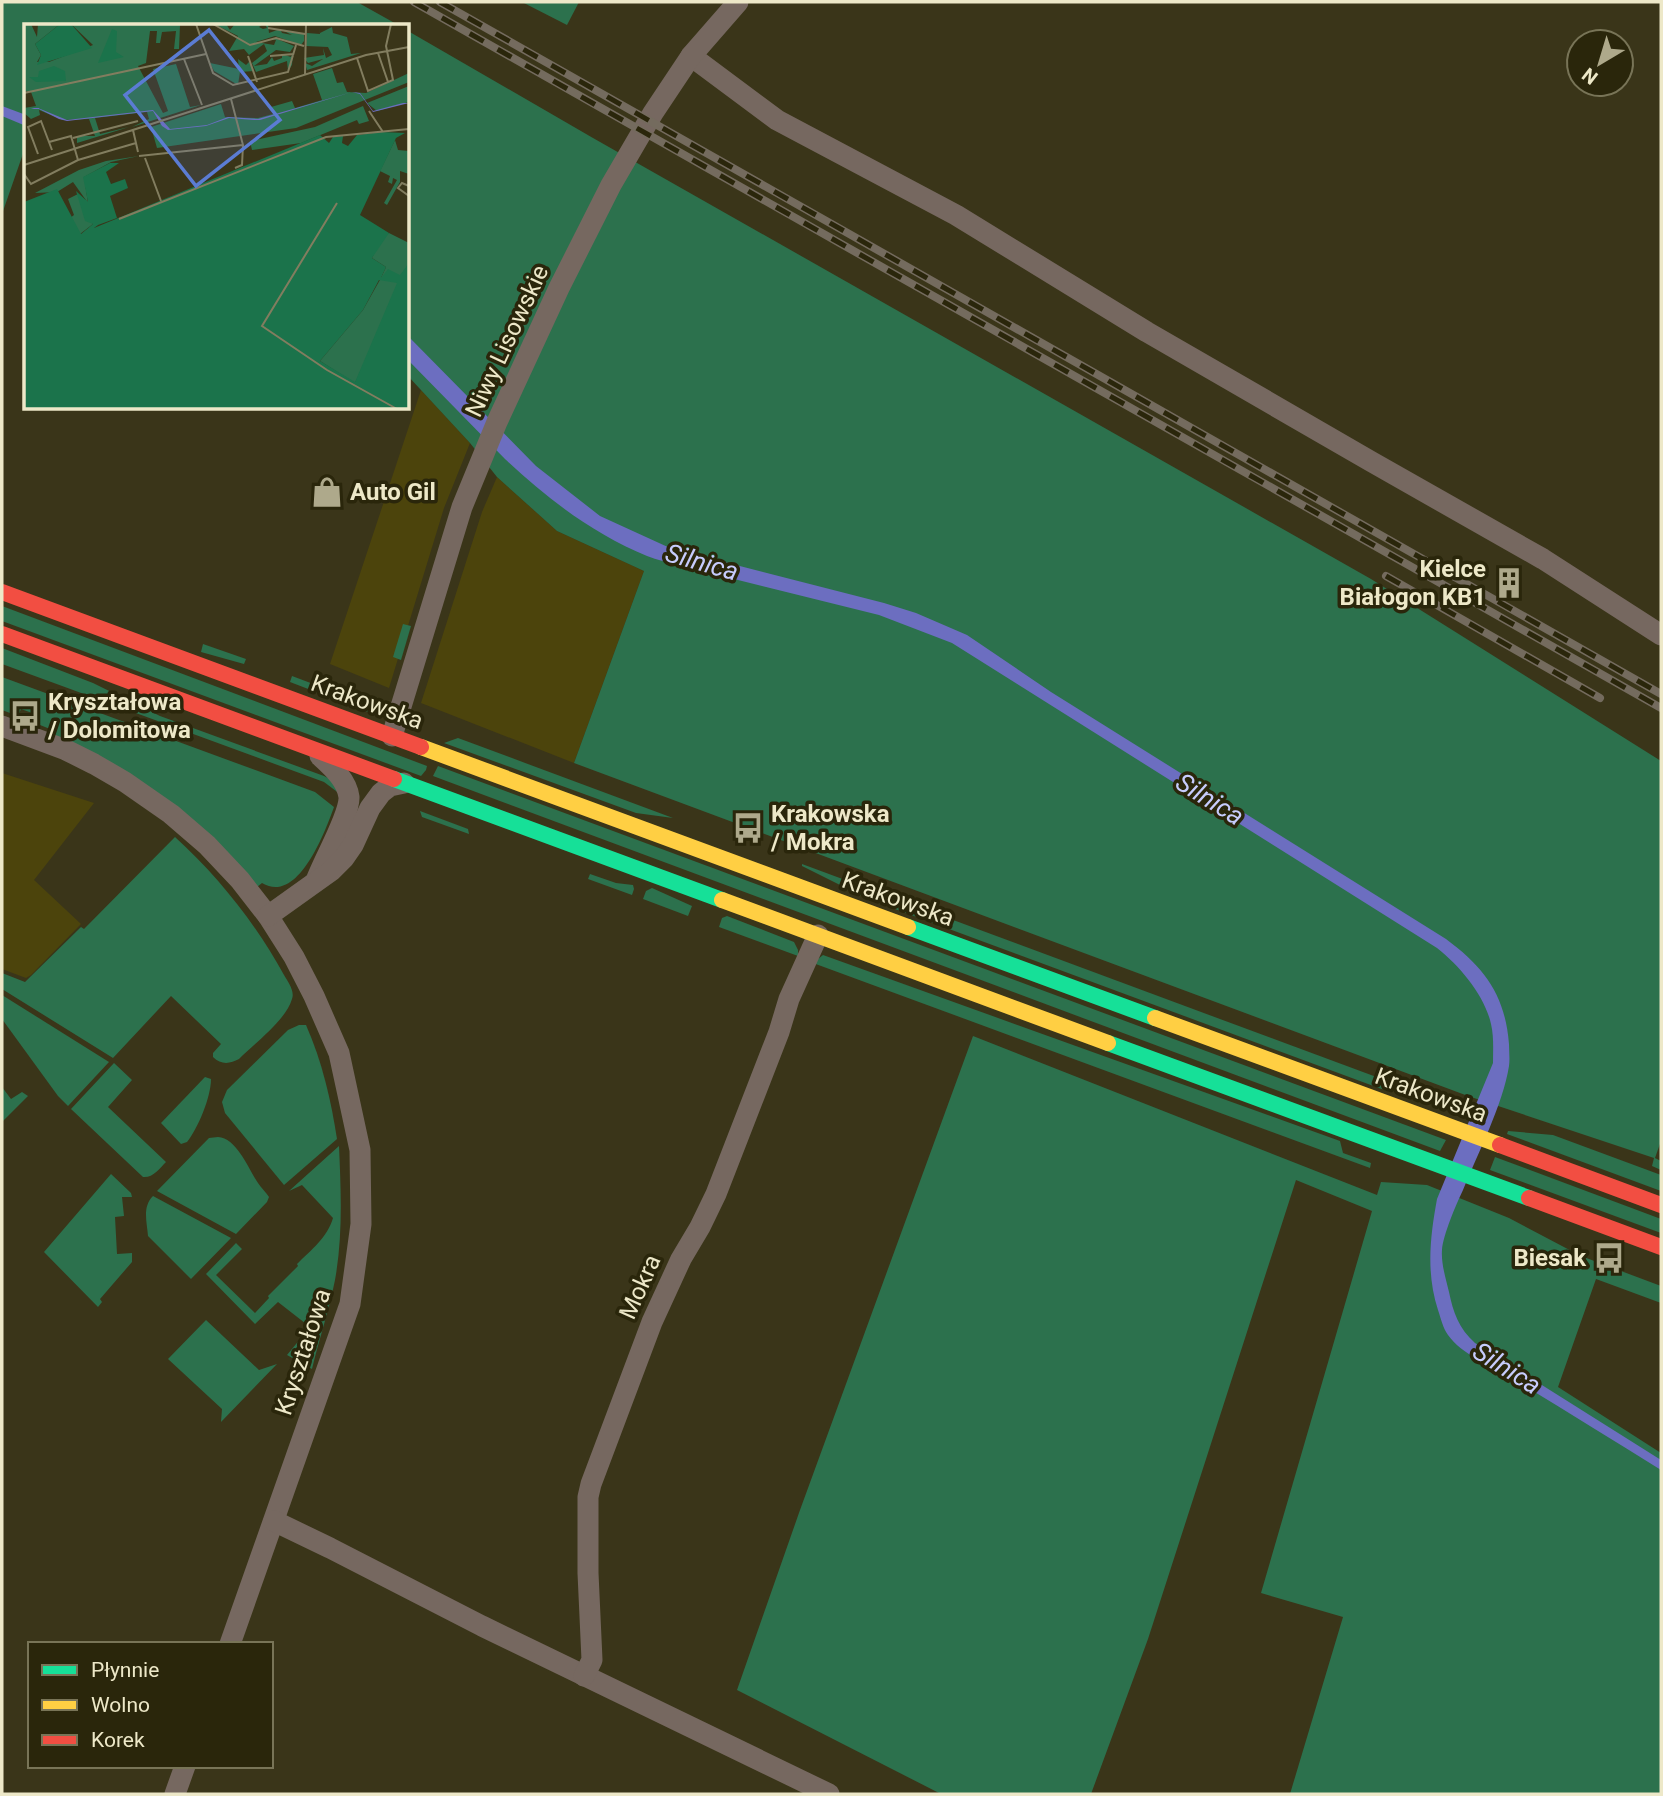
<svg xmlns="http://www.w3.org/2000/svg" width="1663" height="1796" viewBox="0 0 1663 1796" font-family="Roboto,sans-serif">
<rect width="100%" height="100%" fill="#3a3519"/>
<g fill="#4c440c">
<path d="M 421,390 L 470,443 L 444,508 L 389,688 L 330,664 Z"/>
<path d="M 497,477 L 557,531 L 644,571 L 574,763 L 421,703 L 482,512 Z"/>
<path d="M 2,773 L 94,803 L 34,880 L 81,924 L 31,975 L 26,978 L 2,969 Z"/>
</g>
<g fill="#2c714d">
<path d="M 2,2 L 357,2 L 400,26 L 26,26 L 26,148 L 25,148 L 2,214 Z"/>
<path d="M 522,2 L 579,2 L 567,25 Z"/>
<path d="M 408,31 L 593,138 L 1371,579 L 1661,761 L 1661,1141 L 1655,1158 L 1661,1161 L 1661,1170 L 1652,1166 L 1654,1158 L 1468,1096 L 574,763 L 644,571 L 557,531 L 497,477 L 470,443 L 408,376 Z"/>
<path d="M 2,606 L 427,766 L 426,770 L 421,776 L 2,621 Z"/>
<path d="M 403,624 L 411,626 L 401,660 L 393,657 Z"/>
<path d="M 203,644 L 246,659 L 244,664 L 201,652 Z"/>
<path d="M 2,648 L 93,683 L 160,716 L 324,776 L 330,779 L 340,794 L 324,782 L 2,664 Z"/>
<path d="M 292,676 L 385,711 L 376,715 L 290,682 Z"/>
<path d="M 2,677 L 315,792 L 334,807 C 325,832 298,905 262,883 L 257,887 L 49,734 L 50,729 L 35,723 L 34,720 L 35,714 L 21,709 L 18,716 L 2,710 Z"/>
<path d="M 458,738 L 673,818 L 636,813 L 444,743 Z"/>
<path d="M 438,766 L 1446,1140 L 1440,1151 L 433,776 Z"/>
<path d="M 420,811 L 468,829 L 469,834 L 422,817 Z"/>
<path d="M 175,837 C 218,876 256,924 284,975 C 288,982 295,991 292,999 C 286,1020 255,1043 239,1059 C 230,1064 221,1065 213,1057 L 213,1053 L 221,1044 L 171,996 L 113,1058 L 2,989 L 2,973 L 25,982 L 81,927 L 84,929 Z"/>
<path d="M 802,864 L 1398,1085 L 1387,1091 L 868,899 L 802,866 Z"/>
<path d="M 590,874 L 616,883 L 633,885 L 634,889 L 632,895 L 588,879 Z"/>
<path d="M 652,888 L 692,906 L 688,916 L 643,899 L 646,891 Z"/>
<path d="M 727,916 L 794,942 L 798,950 L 798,956 L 719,927 L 722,918 Z"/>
<path d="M 823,955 L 1340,1141 L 1343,1153 L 1371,1163 L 1370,1168 L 813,963 Z"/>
<path d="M 2,995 L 109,1062 L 68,1106 L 58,1096 L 2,1019 Z"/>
<path d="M 299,1025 L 306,1025 C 322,1061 331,1100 337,1139 L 284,1185 L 225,1113 L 222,1102 L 227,1090 L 288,1030 Z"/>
<path d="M 973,1036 L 1377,1195 L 1381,1182 L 1427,1185 L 1509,1218 L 1581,1256 L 1661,1286 L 1661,1303 L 1596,1279 L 1558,1387 L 1661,1453 L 1661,1794 L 1290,1794 L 1343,1617 L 1261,1593 L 1372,1211 L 1296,1180 L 1148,1639 L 1091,1794 L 941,1794 L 737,1690 L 800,1510 Z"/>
<path d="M 114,1063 L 132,1080 L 108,1107 L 166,1162 C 159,1169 153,1178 143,1177 L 71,1109 Z"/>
<path d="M 205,1077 L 211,1079 C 211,1097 198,1128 187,1142 L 181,1144 L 161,1123 Z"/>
<path d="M 2,1087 L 11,1099 L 22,1092 L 28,1096 L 2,1122 Z"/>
<path d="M 1508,1131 L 1553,1135 L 1661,1175 L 1661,1191 L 1507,1134 Z"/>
<path d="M 218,1137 C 237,1138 249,1170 258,1183 C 261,1188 266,1192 269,1197 L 267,1202 L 236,1234 L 157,1191 L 209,1138 Z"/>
<path d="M 339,1146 C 341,1191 343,1236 335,1280 C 329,1310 319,1340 312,1369 L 287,1355 L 310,1327 L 278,1302 L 255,1324 L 206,1274 L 236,1243 L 242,1249 L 216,1275 L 255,1313 L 269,1298 L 268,1296 L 298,1266 L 297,1264 C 311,1250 327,1238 333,1218 L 302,1185 L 289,1191 Z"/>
<path d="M 1495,1157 L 1661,1219 L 1661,1233 L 1490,1170 Z"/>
<path d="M 111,1174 L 131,1193 L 132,1197 L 122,1197 L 124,1216 L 115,1217 L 117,1254 L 132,1253 L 132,1262 L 100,1299 L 102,1302 L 98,1307 L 44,1252 Z"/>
<path d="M 153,1196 L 231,1238 L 191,1279 L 148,1236 C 147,1222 142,1207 153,1196 Z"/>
<path d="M 206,1320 L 259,1370 L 277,1364 L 221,1422 L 222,1409 L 168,1359 Z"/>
</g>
<g fill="#6c6ec0">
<path d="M 2,106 L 26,115 L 26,126 L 2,116 Z"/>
<path d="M 408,336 L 536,466 L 600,516 L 670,548 L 884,603 L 916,613 L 967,635 L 1051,692 L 1446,939 C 1485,968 1505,995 1509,1044 C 1509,1051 1510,1059 1509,1066 C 1503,1104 1478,1153 1463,1190 C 1456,1205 1443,1235 1442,1250 C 1441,1264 1446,1279 1449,1292 C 1453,1312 1459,1329 1475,1343 L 1661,1460 L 1661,1470 C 1611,1439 1561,1408 1510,1377 C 1490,1364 1462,1355 1448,1335 C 1443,1328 1441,1319 1438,1310 C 1426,1273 1430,1237 1437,1199 L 1493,1063 C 1493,1050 1494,1037 1491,1024 C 1485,996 1460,966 1437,948 L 952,643 L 879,615 L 678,565 C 668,562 657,560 647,556 C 595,535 546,498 505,459 L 408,360 Z"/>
</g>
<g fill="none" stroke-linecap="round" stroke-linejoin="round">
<g stroke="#766860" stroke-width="21">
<path d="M 691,56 L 777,120 L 956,215 L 1147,332 L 1372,462 L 1543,559 L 1661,635"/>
<path d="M 2,726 L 66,750 L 94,764 L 125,782 L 171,814 L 207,845 L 240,880 L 268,916 L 294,957 L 314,996 L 339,1053 L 360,1150 L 361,1224 L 350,1304 L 230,1644"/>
<path d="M 392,736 L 462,507 L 497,422 L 559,288 L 611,185 L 653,113 L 691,56 L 738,2"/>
<path d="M 316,881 C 323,861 350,815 349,797 C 347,780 332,767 320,756"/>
<path d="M 268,916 L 331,871 L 344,858 L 353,845 L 370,808 L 381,793 L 390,786 L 404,783"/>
<path d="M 274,1521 L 330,1548 L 482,1626 L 829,1794"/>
<path d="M 584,1676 L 592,1660 L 588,1573 L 588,1497 L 591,1484 L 652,1322 L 681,1259 L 700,1227 L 716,1194 L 779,1032 L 789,999 L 818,935"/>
<path d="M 175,1794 L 185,1766"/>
</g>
<g stroke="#16e098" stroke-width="16">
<path d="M 394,779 L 722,900"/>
<path d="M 908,927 L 1155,1018"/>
<path d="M 1108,1043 L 1529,1198"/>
</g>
<g stroke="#ffcf43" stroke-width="16">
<path d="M 421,747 L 908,927"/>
<path d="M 722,900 L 1108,1043"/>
<path d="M 1155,1018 L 1500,1145"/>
</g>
<g stroke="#f24e42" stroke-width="16">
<path d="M 2,592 L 421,747"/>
<path d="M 2,634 L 394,779"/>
<path d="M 1500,1145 L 1661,1205"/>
<path d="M 1529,1198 L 1661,1247"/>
</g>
<defs>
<g id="rail">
<path d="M 414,2 L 1661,708"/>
<path d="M 440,2 L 1661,694"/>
<path d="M 1386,576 L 1600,698"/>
</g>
</defs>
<use href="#rail" stroke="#746b5e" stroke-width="8"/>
<use href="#rail" stroke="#2a260b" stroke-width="5" stroke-dasharray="16" stroke-linecap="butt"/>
</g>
<defs>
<symbol id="shop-bare" viewBox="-9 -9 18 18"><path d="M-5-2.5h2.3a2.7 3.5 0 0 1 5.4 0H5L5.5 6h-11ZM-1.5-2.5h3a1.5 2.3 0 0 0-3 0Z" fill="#aea98b" stroke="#2a260b" stroke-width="2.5" paint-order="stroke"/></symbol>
<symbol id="building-bare" viewBox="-9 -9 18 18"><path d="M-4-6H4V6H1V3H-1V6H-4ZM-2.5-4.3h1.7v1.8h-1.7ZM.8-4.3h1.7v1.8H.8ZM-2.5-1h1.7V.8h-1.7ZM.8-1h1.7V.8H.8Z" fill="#aea98b" stroke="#2a260b" stroke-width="2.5" paint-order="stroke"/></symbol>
<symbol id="bus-bare" viewBox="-9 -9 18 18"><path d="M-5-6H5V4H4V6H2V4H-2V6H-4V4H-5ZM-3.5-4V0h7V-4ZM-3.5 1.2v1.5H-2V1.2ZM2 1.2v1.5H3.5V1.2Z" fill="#aea98b" stroke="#2a260b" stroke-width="2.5" paint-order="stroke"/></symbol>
</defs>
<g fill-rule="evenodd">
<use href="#shop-bare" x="305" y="470" width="44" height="44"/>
<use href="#building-bare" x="1487" y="561" width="44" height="44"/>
<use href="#bus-bare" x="3" y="694" width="44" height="44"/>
<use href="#bus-bare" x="726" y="806" width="44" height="44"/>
<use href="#bus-bare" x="1587" y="1236" width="44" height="44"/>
</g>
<g text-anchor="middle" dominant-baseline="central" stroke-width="7" stroke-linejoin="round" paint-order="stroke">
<g font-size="24" fill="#ede8c8" stroke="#2a260b">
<text transform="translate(507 341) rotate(-65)">Niwy Lisowskie</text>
<text transform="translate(367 702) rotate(20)">Krakowska</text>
<text transform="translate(898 899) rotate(20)">Krakowska</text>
<text transform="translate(1431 1095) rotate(20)">Krakowska</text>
<text transform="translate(640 1287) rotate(-66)">Mokra</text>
<text transform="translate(303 1352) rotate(-72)">Kryształowa</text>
</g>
<g font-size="24" font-weight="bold" fill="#ede8c8" stroke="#2a260b" text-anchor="start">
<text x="350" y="492">Auto Gil</text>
<text x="1486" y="569" text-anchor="end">Kielce<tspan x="1486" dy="28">Białogon KB1</tspan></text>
<text x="48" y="702">Kryształowa<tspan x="48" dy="28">/ Dolomitowa</tspan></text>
<text x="771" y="814">Krakowska<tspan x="771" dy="28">/ Mokra</tspan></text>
<text x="1586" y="1258" text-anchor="end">Biesak</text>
</g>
<g font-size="26" font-style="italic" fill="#c7ccfd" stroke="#2a260b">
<text transform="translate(702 562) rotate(16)">Silnica</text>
<text transform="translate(1210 799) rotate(32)">Silnica</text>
<text transform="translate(1507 1368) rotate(32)">Silnica</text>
</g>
</g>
<g transform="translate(24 24)">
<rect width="385" height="385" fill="#3a3519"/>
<path d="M 0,0 L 7,0 L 13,13 L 14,0 L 36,0 L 11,20 L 17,31 L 13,38 L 25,38 L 69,21 L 47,0 L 156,1 L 155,25 L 150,25 L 152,7 L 138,8 L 136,19 L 132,19 L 133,7 L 126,7 L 122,39 L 114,42 L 139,89 L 144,87 L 129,45 L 152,40 L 166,83 L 177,81 L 108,103 L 125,95 L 123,88 L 71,94 L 76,110 L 105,103 L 53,119 L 53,112 L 71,112 L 65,95 L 39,96 L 15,86 L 16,91 L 7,95 L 0,89 L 0,84 L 12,82 L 7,68 L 0,67 ZM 190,0 L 202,0 L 206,6 L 211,0 L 239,0 L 235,3 L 239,5 L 243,4 L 241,0 L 244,0 L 245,9 L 256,5 L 258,9 L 268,11 L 260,7 L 266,7 L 280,10 L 280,17 L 277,21 L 251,12 L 232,18 L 250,21 L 252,16 L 243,16 L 253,15 L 270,22 L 266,28 L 252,26 L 230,42 L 243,40 L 248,33 L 250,37 L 258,34 L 258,30 L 267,33 L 269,28 L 268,41 L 264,47 L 263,37 L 232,48 L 228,39 L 243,27 L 240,20 L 225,31 L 220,25 L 205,27 L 214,12 ZM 295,0 L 296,9 L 308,3 L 309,9 L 323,13 L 327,30 L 337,29 L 283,46 L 281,39 L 288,42 L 299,35 L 284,39 L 280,34 L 300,31 L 299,24 L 302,34 L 308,31 L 304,23 L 282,22 L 283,9 L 296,10 ZM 214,35 L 222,41 L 225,38 L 230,47 L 216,48 L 214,61 L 190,47 L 186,39 L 215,45 ZM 308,44 L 313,59 L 319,58 L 323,68 L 342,69 L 385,49 L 385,58 L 272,104 L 133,124 L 127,103 L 197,80 L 201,93 L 234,94 L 249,90 L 247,83 L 268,77 L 271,84 L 298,76 L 289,50 ZM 385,62 L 385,78 L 353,87 L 343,79 ZM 339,82 L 345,97 L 335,100 L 333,96 L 277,119 L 228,126 L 226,117 L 291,103 ZM 371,116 L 374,126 L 385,127 L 385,150 L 376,147 L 376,158 L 363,181 L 360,179 L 373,156 L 369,154 L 368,160 L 364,158 L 366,152 L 356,147 ZM 115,132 L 87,138 L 60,153 L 64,179 L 49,158 L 33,168 L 11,169 L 55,146 L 82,137 ZM 54,170 L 61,193 L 69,200 L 56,210 L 46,194 L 50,191 L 44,175 ZM 365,209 L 385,219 L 385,239 L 331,359 L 296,337 L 339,286 L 357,254 L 362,243 L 348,234 L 359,212 Z" fill="#2c714d"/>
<path d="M 36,0 L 47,0 L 68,24 L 13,41 L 17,31 L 11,20 ZM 88,5 L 93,7 L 92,28 L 100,33 L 74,39 ZM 30,42 L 41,47 L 42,57 L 12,58 L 5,53 L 14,53 L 15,47 ZM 358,108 L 381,109 L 372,114 L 336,191 L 365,209 L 348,234 L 362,243 L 357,254 L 364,245 L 376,251 L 385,239 L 385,385 L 0,385 L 0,178 L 33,165 L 57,210 L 69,200 L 61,197 L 52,167 L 64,178 L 59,153 L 86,139 L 95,139 L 82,148 L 87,160 L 101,155 L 104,164 L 86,172 L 93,194 L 74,201 L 70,204 L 296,111 L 305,119 L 309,113 L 319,112 L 318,119 L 324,122 L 333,111 ZM 355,256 L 373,259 L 331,358 L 296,337 L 339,286 Z" fill="#1b734b" fill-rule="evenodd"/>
<path d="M 328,68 L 236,96 L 230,96 L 205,94 L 182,102 L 144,106 L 138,102 L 129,87 L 43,97 L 35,95 L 13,84 L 0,86 L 14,84 L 43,96 L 129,86 L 146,105 L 183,101 L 204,93 L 234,95 L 328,68 L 336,69 L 349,87 L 379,79 L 385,79 L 349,88 L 336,70 Z" fill="#6c6ec0"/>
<path fill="none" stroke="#827d5f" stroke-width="2" d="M 172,0 L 189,49 L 209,61 L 264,48 L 272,21M 189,0 L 226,21 L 252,14 L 280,22M 244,4 L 281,10M 354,29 L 364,58M 224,32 L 233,58M 246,32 L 270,30M 333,34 L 344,67 L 369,56 L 362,22 L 367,0M 160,35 L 178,81M 281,51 L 282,0M 0,69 L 182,30M 207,75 L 219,121 L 218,141 L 211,144M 345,87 L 359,108M 109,106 L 114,128M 49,114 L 114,97M 25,118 L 47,112 L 54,136M 14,130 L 4,103 L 17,97 L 28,126M 115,132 L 219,121M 121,134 L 137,177M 0,141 L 342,31 L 385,23M 0,150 L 7,160 L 54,136 L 112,119M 385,162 L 378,159 L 374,164 L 385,172M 313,179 L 238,302 L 303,346 L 373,385M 95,195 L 302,113 L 385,105"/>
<path fill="#5b7cd3" fill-opacity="0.15" stroke="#5b7cd3" stroke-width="3.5" d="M 185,6 L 256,96 L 172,162 L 101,71 Z"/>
<rect width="385" height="385" fill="none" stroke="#ede8c8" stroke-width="3.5"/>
</g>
<rect width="1663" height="1796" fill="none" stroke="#ede8c8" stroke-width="7"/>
<rect x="28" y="1642" width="245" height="126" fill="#2a260b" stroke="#787457" stroke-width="2"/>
<rect x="42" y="1665" width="35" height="10" fill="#16e098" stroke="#787457" stroke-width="2"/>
<text x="91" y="1677" font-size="21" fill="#ede8c8">Płynnie</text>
<rect x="42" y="1700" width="35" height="10" fill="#ffcf43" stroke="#787457" stroke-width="2"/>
<text x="91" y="1712" font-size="21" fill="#ede8c8">Wolno</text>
<rect x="42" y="1735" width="35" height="10" fill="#f24e42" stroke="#787457" stroke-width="2"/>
<text x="91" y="1747" font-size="21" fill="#ede8c8">Korek</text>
<g transform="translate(1600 63) rotate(218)"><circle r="33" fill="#2a260b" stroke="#787457" stroke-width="2"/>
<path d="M0-5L12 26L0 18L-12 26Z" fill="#aea98b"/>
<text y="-10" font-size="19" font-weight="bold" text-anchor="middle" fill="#ede8c8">N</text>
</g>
</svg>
